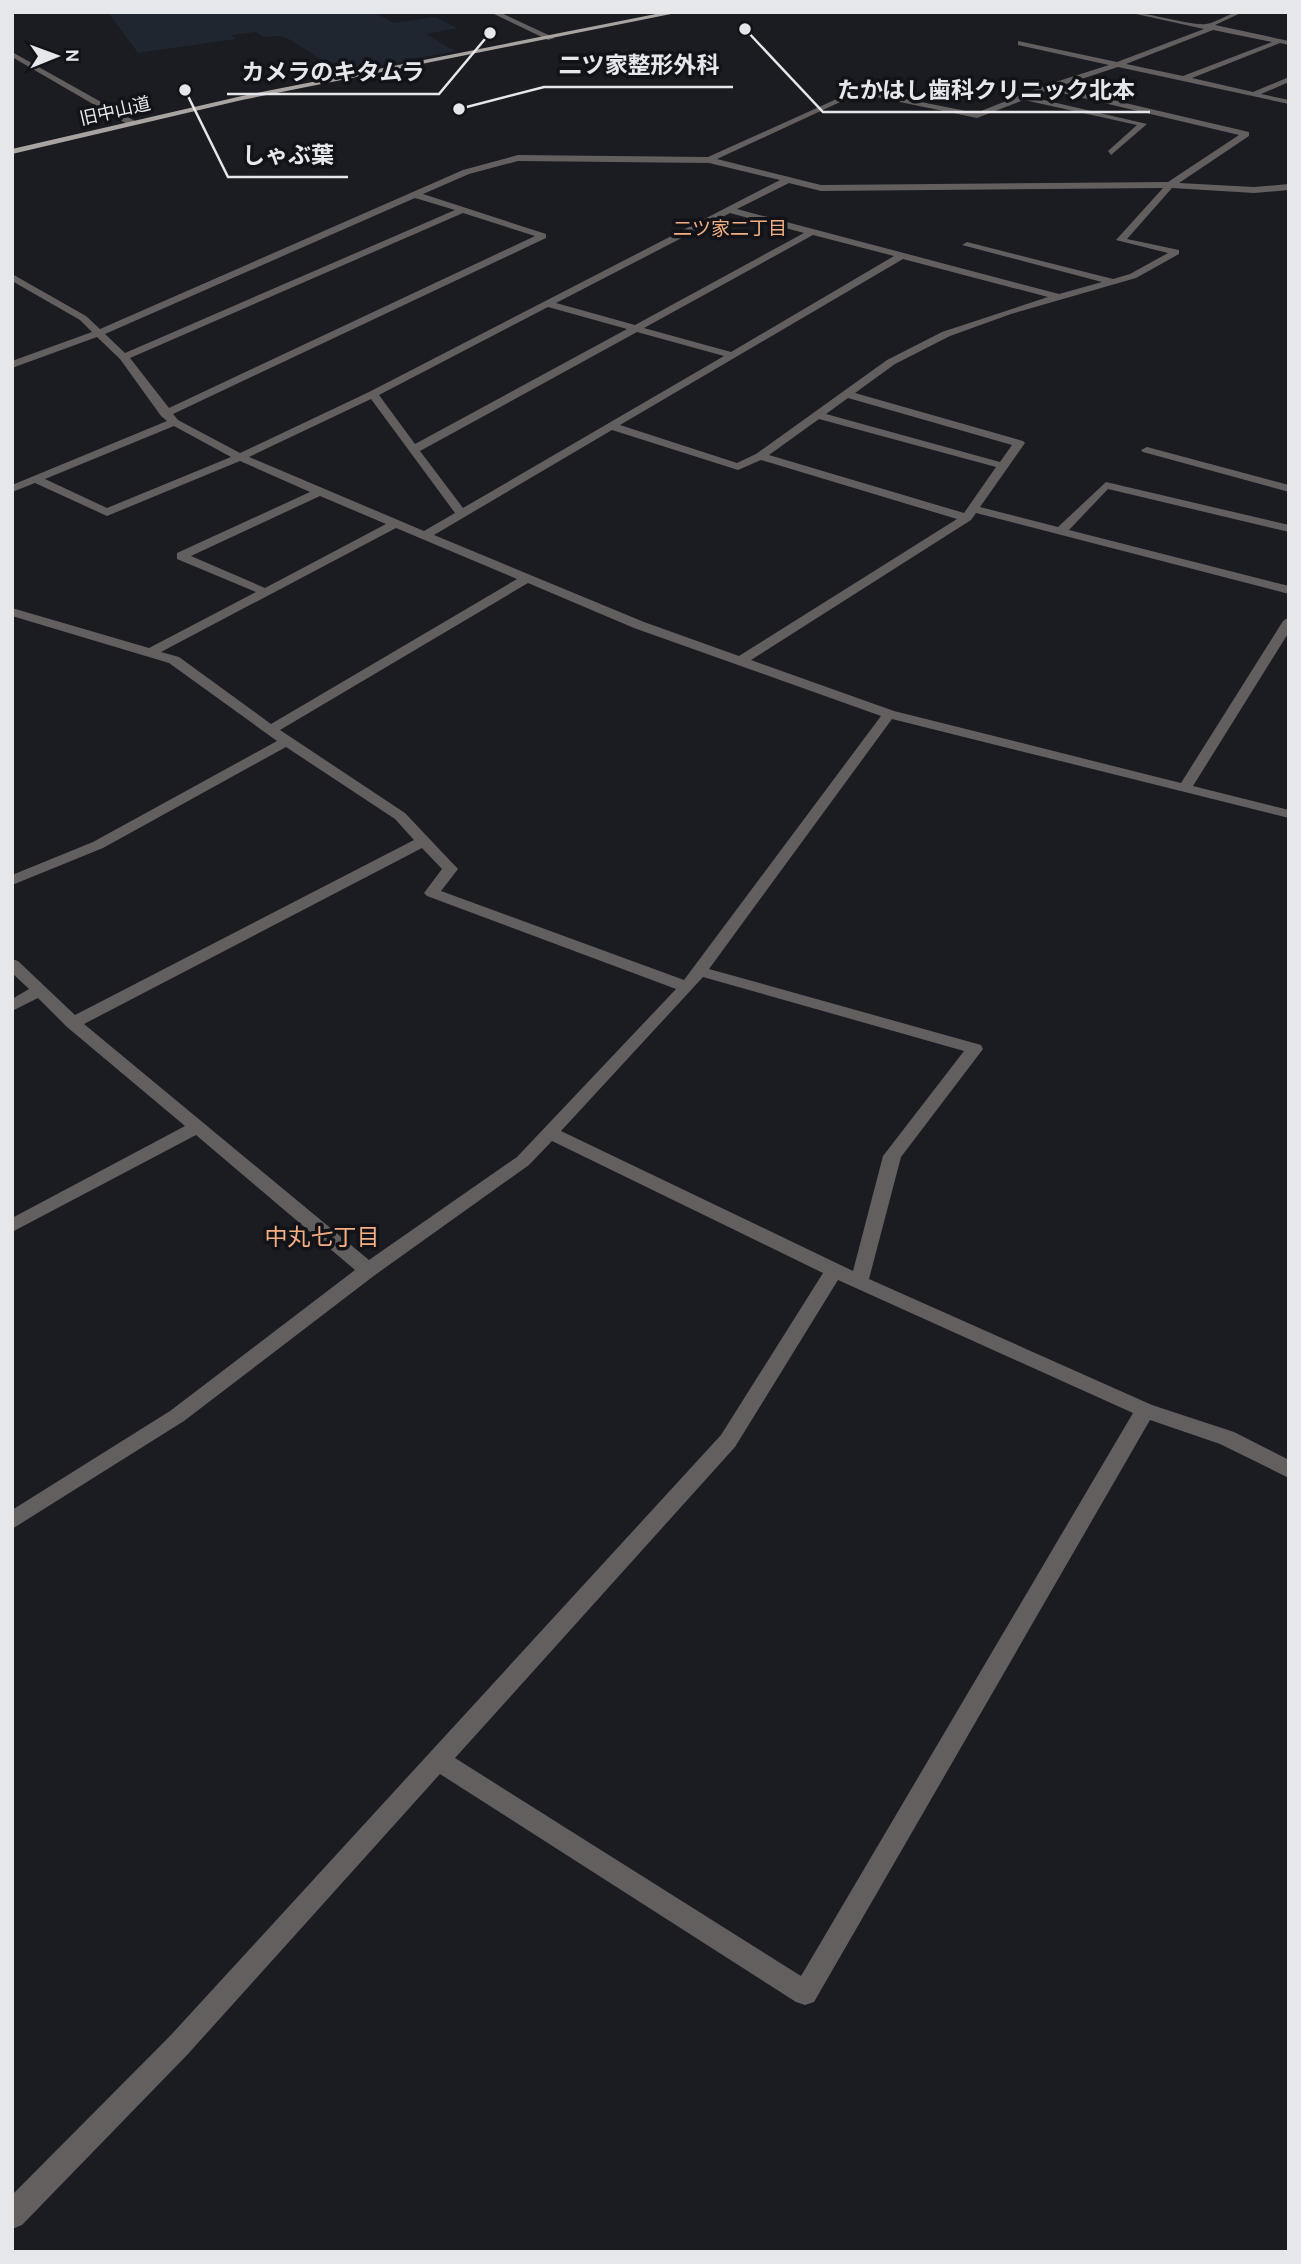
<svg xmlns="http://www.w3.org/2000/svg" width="1301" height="2264" viewBox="0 0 1301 2264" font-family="Karla,'Noto Sans JP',sans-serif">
<rect width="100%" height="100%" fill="#1a1c21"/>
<path fill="#20262f" d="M 108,12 L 373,12 L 394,23 L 435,17 L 457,28 L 426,34 L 455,51 L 341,73 L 291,40 L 280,36 L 263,37 L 256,32 L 232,35 L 236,39 L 138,53 Z"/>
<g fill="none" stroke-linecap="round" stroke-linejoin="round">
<g fill="#625f5e" fill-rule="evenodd">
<path d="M 490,12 L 499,12 L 555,38 L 548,40 Z"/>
<path d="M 1127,12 C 1148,12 1190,26 1206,24 C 1219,22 1229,12 1243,12 L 1215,25 L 1289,41 L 1289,45 L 1280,43 L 1192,78 L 1253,92 L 1289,77 L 1289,82 L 1261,94 L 1289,100 L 1289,104 L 1118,67 L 1057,87 L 1249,132 L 1249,136 L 1179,183 L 1254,187 L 1289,184 L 1289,190 L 1254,193 L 1172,188 L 1127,239 L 1179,250 L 1179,254 L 1136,278 L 1011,314 L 950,336 L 895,364 L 855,393 L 1023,441 L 1025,443 L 980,507 L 1058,527 L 1106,482 L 1289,525 L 1289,532 L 1108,489 L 1069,530 L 1289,586 L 1289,594 L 976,513 L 971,520 L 751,660 L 894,711 L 1181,783 L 1283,621 L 1289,617 L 1289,632 L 1193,786 L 1289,810 L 1289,818 L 892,719 L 709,969 L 981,1045 L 983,1049 L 901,1157 L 869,1279 L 1152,1405 L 1234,1432 L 1289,1460 L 1289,1478 L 1220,1444 L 1150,1420 L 814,2002 L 805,2005 L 796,2002 L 440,1774 L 188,2054 L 22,2225 L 12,2229 L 12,2195 L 170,2036 L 721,1435 L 823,1273 L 552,1141 L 529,1165 L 375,1275 L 184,1421 L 12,1529 L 12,1510 L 170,1411 L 355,1270 L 196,1135 L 12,1232 L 12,1218 L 185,1126 L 67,1027 L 38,998 L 12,1011 L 12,999 L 29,989 L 12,973 L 12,959 L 18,961 L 75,1015 L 414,840 L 395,819 L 286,747 L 103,848 L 12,885 L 12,875 L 93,842 L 277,741 L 169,663 L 12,616 L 12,608 L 149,648 L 256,592 L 177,559 L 177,553 L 310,492 L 240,461 L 107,516 L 35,483 L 12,492 L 12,485 L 167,421 L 161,416 L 120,359 L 97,337 L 12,368 L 12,361 L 92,332 L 80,320 L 12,281 L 12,274 L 86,316 L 100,329 L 463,170 L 518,155 L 708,157 L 850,93 L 871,92 L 976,113 L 1046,85 L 1109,65 L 1018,45 L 1018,41 L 1117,62 L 1204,29 ZM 1213,30 L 1272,42 L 1183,76 L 1126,64 ZM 1049,90 L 1239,135 L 1168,182 L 821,185 L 717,159 L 851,97 L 871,96 L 977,118 L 1024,100 L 1137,125 L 1108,151 L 1111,155 L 1147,124 L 1031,97 ZM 518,161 L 709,163 L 780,180 L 369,392 L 240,453 L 178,420 L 173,414 L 546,238 L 546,234 L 423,194 L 469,174 ZM 789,183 L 821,191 L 1163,188 L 1116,240 L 1168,253 L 1130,274 L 1113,279 L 967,242 L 962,245 L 1102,282 L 1059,294 L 737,209 ZM 415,198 L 455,210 L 125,353 L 105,334 ZM 463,213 L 535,236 L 169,408 L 130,358 ZM 730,213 L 804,233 L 635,325 L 556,303 ZM 813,235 L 894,256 L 731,352 L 644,328 ZM 903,259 L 1048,297 L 942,332 L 887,360 L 756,454 L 737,463 L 620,425 ZM 548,307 L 627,329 L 415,444 L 379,395 ZM 637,332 L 724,356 L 463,508 L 420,451 ZM 848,398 L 1012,445 L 1000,462 L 826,414 ZM 371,399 L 455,513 L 424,531 L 249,457 ZM 819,419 L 996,467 L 964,513 L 769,455 ZM 174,426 L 231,457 L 107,508 L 45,479 ZM 612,430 L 738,470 L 761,460 L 957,519 L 739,656 L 644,622 L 434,535 ZM 320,496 L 386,524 L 265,588 L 191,556 ZM 396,528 L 517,579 L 271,724 L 179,657 L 161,652 ZM 528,583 L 634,628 L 881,716 L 684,980 L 441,891 L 458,869 L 405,813 L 280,730 ZM 422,848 L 442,869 L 424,893 L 427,896 L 676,989 L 517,1157 L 369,1260 L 84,1024 ZM 703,977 L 964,1051 L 883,1156 L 853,1271 L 561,1131 ZM 838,1280 L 1133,1413 L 801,1976 L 455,1758 L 735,1447 Z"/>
<path d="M 12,52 L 135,121 L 136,123 L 129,125 L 12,57 Z"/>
<path d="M 1147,447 L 1289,485 L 1289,492 L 1143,452 L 1141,450 Z"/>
</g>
<path fill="#a9a4a0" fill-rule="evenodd" d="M 666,12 L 681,12 L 242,100 L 12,154 L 12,149 L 242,96 Z"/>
</g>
<g text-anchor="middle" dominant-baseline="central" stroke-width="7" stroke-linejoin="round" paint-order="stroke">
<g font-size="18" fill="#e5e7ea" stroke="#111318">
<text transform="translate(115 111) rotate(-13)">旧中山道</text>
</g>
<g font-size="19" fill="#f3ae82" stroke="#111318">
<text x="730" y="229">二ツ家二丁目</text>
</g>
<g font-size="23" fill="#f3ae82" stroke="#111318">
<text x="322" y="1237">中丸七丁目</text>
</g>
</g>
<path fill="none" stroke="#e5e7ea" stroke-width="2.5" d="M459 109L544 87H733M490 33L439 94H227M745 29L823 112H1150M185 90L228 177H348"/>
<g fill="#e5e7ea" stroke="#111318" stroke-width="2.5">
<circle cx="459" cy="109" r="7"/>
<circle cx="490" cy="33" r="7"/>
<circle cx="745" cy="29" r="7"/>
<circle cx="185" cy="90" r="7"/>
</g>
<g font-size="23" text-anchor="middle" font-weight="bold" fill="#e5e7ea" stroke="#111318" stroke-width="7" stroke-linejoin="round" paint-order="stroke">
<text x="639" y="73">二ツ家整形外科</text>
<text x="333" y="80">カメラのキタムラ</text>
<text x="986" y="98">たかはし歯科クリニック北本</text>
<text x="288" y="163">しゃぶ葉</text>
</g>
<rect width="1301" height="2264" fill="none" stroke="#e5e7ea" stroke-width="28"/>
<g transform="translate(56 56) rotate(89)" stroke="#111318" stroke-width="5" paint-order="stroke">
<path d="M0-5L12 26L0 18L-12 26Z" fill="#e5e7ea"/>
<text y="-10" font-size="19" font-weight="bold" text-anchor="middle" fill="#e5e7ea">N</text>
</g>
</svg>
